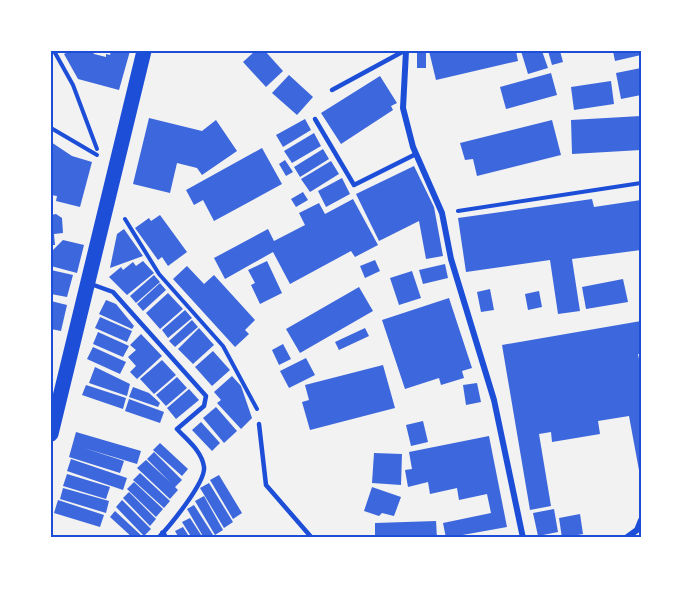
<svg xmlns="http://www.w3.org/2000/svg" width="692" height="589" viewBox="0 0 692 589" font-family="'Golos Text',sans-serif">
<rect width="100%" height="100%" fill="#f2f2f2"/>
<g fill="#3d67dc">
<path d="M 70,51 L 92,51 L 94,54 L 106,57 L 106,54 L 110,55 L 111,51 L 118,53 L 118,51 L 130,51 L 119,90 L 78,79 L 64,54 Z"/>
<path d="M 255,51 L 265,51 L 283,71 L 266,87 L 243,62 Z"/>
<path d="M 417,51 L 426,52 L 426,68 L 417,68 Z"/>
<path d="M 429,51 L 516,51 L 518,61 L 436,80 Z"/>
<path d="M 521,51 L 542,51 L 548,68 L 528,74 Z"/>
<path d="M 548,51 L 560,51 L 563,62 L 552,65 Z"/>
<path d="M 613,51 L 641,51 L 641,55 L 615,61 Z"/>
<path d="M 641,68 L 641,95 L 621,99 L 616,73 Z"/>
<path d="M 551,73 L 557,95 L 506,109 L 500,87 Z"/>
<path d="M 289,75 L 313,97 L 297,115 L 272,93 Z"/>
<path d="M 380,76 L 397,103 L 391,106 L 393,110 L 341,144 L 321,113 Z"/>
<path d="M 611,81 L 614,104 L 574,110 L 571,87 Z"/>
<path d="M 641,116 L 641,150 L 572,154 L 571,120 Z"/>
<path d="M 149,118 L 202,131 L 216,120 L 237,151 L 202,175 L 197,168 L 177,163 L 170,193 L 133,184 Z"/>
<path d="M 305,119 L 311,130 L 283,147 L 276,135 Z"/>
<path d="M 552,120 L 561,155 L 477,176 L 473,159 L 465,160 L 460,143 Z"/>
<path d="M 314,133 L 321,146 L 292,163 L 284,151 Z"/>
<path d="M 51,142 L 72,156 L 92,162 L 80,207 L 56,201 L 57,196 L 51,195 Z"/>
<path d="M 262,148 L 282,184 L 214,221 L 203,200 L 194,205 L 186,190 Z"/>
<path d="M 323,149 L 329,159 L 300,177 L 294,167 Z"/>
<path d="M 285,160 L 293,172 L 286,176 L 279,164 Z"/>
<path d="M 331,161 L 339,174 L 310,192 L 301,179 Z"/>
<path d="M 414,166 L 434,207 L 443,256 L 426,259 L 419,221 L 379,241 L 356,194 Z"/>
<path d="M 342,178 L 350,194 L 326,207 L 318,191 Z"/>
<path d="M 303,192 L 308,200 L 296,207 L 291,199 Z"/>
<path d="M 353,199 L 378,245 L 355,257 L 351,251 L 290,284 L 273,252 L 225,279 L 214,258 L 268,229 L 274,241 L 305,225 L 299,213 L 319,203 L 325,214 Z"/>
<path d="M 592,199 L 594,207 L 641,200 L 641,250 L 572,259 L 580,311 L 558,314 L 550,260 L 466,272 L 458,218 Z"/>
<path d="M 56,214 L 62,218 L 63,233 L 54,234 L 55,245 L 51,245 L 51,215 Z"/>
<path d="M 160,215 L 187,252 L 168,266 L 162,257 L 158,260 L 135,228 L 149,218 L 151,221 Z"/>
<path d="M 124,229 L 143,256 L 110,268 L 117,234 Z"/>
<path d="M 63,240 L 84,245 L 77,273 L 51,266 L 51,252 Z"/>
<path d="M 375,260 L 380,271 L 365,278 L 360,266 Z"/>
<path d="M 143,261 L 154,273 L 127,295 L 109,277 L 121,267 L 123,270 L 133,262 L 136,266 Z"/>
<path d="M 267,261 L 282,293 L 260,304 L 251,285 L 255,283 L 248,270 Z"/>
<path d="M 445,264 L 448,278 L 423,284 L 419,270 Z"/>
<path d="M 187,266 L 204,284 L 214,275 L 255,320 L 245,330 L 249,334 L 235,347 L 173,279 Z"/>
<path d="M 51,270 L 73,275 L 67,297 L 51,294 Z"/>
<path d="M 412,271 L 421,298 L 399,305 L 390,278 Z"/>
<path d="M 154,275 L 160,282 L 136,303 L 130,296 Z"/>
<path d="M 623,279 L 628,302 L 586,309 L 582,287 Z"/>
<path d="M 160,283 L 166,290 L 143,311 L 137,304 Z"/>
<path d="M 359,287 L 373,311 L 300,353 L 286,329 Z"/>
<path d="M 490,289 L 494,310 L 481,312 L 477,292 Z"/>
<path d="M 539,291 L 542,307 L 528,310 L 525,294 Z"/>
<path d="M 168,293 L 183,309 L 160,329 L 146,313 Z"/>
<path d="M 449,298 L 472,368 L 462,371 L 464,378 L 441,385 L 439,378 L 405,389 L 382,320 Z"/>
<path d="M 106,300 L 116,304 L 134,326 L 132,329 L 99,314 Z"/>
<path d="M 51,301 L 67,305 L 61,331 L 51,329 Z"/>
<path d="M 185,310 L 192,318 L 168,338 L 162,330 Z"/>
<path d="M 100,317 L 132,331 L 127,342 L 95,328 Z"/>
<path d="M 192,320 L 198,327 L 175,347 L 169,341 Z"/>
<path d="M 641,321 L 641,354 L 638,354 L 641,369 L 641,481 L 629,416 L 598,421 L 600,434 L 552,442 L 551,432 L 539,434 L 551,506 L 530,510 L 502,345 Z"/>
<path d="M 199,328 L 214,345 L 193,364 L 178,349 Z"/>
<path d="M 365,328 L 369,336 L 339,350 L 335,342 Z"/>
<path d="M 98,332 L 129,346 L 123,357 L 93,344 Z"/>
<path d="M 141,334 L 162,356 L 137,379 L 130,372 L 136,366 L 128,357 L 136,350 L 130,345 Z"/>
<path d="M 283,344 L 291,359 L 279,365 L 272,350 Z"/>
<path d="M 93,347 L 126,362 L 120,374 L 87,359 Z"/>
<path d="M 213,351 L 230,370 L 212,386 L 195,367 Z"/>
<path d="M 306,358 L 315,375 L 289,388 L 280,371 Z"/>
<path d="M 162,360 L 176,375 L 154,394 L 140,379 Z"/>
<path d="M 383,365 L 395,408 L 310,430 L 302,402 L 309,400 L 305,385 Z"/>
<path d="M 95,367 L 130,384 L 127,396 L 89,383 Z"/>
<path d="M 232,376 L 241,386 L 252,418 L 241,429 L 217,403 L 221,400 L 214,392 Z"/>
<path d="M 177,377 L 187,388 L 166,406 L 156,395 Z"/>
<path d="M 477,383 L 481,402 L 466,405 L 463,385 Z"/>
<path d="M 86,385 L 126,398 L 123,409 L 82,395 Z"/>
<path d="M 133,387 L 149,393 L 160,403 L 158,407 L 129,397 Z"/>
<path d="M 189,389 L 199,400 L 176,419 L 167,408 Z"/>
<path d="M 129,399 L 164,412 L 160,423 L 125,411 Z"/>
<path d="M 216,407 L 237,431 L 224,443 L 203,418 Z"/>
<path d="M 423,421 L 428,442 L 411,446 L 406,425 Z"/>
<path d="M 201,422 L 220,443 L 212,451 L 192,430 Z"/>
<path d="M 76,432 L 141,451 L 137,464 L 84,448 L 124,461 L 120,473 L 69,457 Z"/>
<path d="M 489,436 L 507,527 L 457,536 L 458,538 L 446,538 L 443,523 L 491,513 L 487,494 L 459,500 L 457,488 L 430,494 L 428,482 L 408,487 L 405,470 L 412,469 L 409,452 Z"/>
<path d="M 160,443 L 188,469 L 182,476 L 153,450 Z"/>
<path d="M 154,452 L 182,480 L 175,487 L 178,490 L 170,499 L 137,468 L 146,460 L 170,482 L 147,459 Z"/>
<path d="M 374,453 L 402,454 L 401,485 L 372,483 Z"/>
<path d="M 71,459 L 127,478 L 123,490 L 67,471 Z"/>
<path d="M 140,473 L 170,501 L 164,508 L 133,480 Z"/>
<path d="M 67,474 L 110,487 L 106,499 L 63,486 Z"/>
<path d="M 219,475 L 242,513 L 233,519 L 210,480 Z"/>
<path d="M 134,482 L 163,509 L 156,517 L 127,489 Z"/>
<path d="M 209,483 L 233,522 L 224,528 L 200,488 Z"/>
<path d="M 372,487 L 401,497 L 394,516 L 382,513 L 379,516 L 364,511 Z"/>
<path d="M 63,488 L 109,501 L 106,513 L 60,499 Z"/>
<path d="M 129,492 L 156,519 L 150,526 L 123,498 Z"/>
<path d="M 204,496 L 223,530 L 215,535 L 195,501 Z"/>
<path d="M 58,500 L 104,515 L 100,527 L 54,513 Z"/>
<path d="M 122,500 L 151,529 L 144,536 L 116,507 Z"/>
<path d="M 194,505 L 215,538 L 204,538 L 187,509 Z"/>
<path d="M 554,509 L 558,532 L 538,536 L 533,513 Z"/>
<path d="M 115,511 L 144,538 L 133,538 L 110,517 Z"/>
<path d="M 580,514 L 583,534 L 562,538 L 559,518 Z"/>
<path d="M 190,518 L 203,538 L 192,538 L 182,522 Z"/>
<path d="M 436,521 L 437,538 L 375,538 L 375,523 Z"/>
<path d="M 183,527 L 190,538 L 179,538 L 175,531 Z"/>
</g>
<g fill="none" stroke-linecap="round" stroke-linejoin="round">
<g stroke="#1d4ed8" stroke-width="4">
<path d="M 54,51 L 73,85 L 97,149"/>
<path d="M 51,128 L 97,155"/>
<path d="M 458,211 L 641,183"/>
<path d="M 125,219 L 159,274 L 223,346 L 257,409"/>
</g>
<g stroke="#1d4ed8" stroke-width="4.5">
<path d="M 332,90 L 404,51"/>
<path d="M 315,119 L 354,185 L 416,154"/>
<path d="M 91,284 L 113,292 L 206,396 L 204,406 L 177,429 C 187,440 202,451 204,467 C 206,482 169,527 158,538"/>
<path d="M 259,424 L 266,485 L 312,538"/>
</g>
<g stroke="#1d4ed8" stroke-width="6">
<path d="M 406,51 L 403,108 L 413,147 L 442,213 L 451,259 L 494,400 L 523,538"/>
<path d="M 163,533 L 165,538"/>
<path d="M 626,538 L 637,530 L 641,520"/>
</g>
<path stroke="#1d4ed8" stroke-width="15" d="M 51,434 L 144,51"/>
</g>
<rect width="692" height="589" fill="none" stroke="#ffffff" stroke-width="105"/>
<rect x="52" y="52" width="588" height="484" fill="none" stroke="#1d4ed8" stroke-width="2"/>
</svg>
